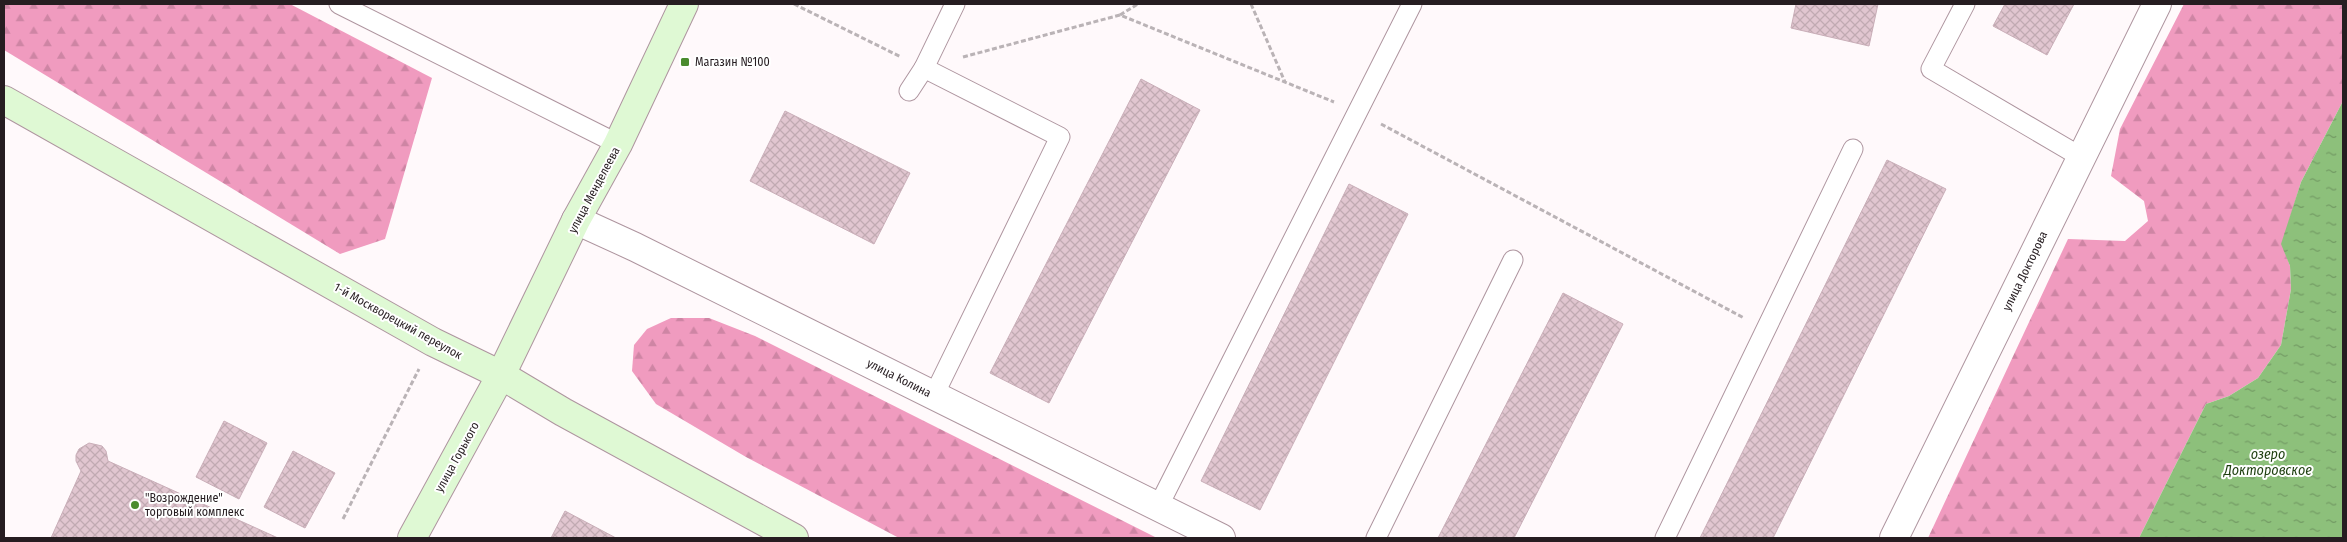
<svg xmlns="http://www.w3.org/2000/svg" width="2347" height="542" viewBox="0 0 2347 542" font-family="'Fira Sans Condensed',sans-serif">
<defs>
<pattern id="forest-firs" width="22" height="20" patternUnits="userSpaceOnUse" patternTransform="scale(1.25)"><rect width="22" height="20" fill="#f09bbf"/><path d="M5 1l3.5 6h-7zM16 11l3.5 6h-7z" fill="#ce85a4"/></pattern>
<pattern id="water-ripples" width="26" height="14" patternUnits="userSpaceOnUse" patternTransform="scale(1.25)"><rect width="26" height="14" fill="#8dc07b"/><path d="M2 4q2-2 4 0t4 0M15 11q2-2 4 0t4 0" fill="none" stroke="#739b64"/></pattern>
<pattern id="building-cross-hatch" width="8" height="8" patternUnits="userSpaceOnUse" patternTransform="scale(1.25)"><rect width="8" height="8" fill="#e1c6d0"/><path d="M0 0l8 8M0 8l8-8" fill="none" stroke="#c1aab2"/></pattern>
</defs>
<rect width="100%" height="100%" fill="#fff9fb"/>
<g fill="url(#forest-firs)">
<path d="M 4,4 L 290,4 L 432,78 L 385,239 L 340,254 L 4,50 Z"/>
<path d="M 2184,4 L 2343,4 L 2343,101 L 2301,182 L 2282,244 L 2290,266 L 2291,289 L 2281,345 L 2258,378 L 2229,396 L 2206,404 L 2139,538 L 1928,538 L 2068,239 L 2125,241 L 2148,221 L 2144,201 L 2111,176 L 2120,129 Z"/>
<path d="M 671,318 L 709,318 L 755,336 L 1157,538 L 899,538 L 746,457 L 656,404 L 632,371 L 634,345 L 647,329 Z"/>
</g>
<path fill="url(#water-ripples)" d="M 2343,101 L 2343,538 L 2139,538 L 2206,404 L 2229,396 L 2258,378 L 2281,345 L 2291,289 L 2290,266 L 2281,244 L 2301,182 Z"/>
<g fill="url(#building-cross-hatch)" stroke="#c9aeb8">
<path d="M 1796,4 L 1878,4 L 1869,46 L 1791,28 Z"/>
<path d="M 2005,4 L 2074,4 L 2047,55 L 1993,26 Z"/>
<path d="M 1141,79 L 1200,110 L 1049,403 L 990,373 Z"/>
<path d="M 785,111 L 910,173 L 874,244 L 750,181 Z"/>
<path d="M 1887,160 L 1946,189 L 1773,538 L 1700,538 Z"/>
<path d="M 1349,184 L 1408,214 L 1260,510 L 1201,481 Z"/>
<path d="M 1563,293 L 1623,324 L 1514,538 L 1438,538 Z"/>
<path d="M 224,421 L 267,443 L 239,499 L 196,477 Z"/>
<path d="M 89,443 L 102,446 L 106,451 L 108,461 L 278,538 L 51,538 L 81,471 L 76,461 L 76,455 L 79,449 Z"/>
<path d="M 293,451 L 335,473 L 305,528 L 264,507 Z"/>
<path d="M 565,511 L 616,538 L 551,538 Z"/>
</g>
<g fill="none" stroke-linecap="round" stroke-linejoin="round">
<defs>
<g id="lane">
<path d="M 339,4 L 618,144"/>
<path d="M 1965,4 L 1931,69 L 2081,157"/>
<path d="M 924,68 L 955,4"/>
<path d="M 909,91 L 924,68 L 1060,137 L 934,395"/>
<path d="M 1158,507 L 1412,4"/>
<path d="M 1376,538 L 1513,260"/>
<path d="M 1665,538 L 1853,149"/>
</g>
<g id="street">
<path d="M 576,220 L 635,247 L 1221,538"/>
<path d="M 1894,538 L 2157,4"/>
</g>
<g id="secondary">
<path d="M 4,100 L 433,342 L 501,375 L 563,412 L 794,538"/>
<path d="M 412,538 L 501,375 L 576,220 L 618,144 L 684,4"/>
</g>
</defs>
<use href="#lane" stroke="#ae959f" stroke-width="21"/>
<use href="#street" stroke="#ae959f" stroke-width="30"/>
<use href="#secondary" stroke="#ae959f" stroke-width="30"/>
<g stroke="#bab3b6" stroke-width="3" stroke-dasharray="5 2.5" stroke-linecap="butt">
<path d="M 794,4 L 901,57"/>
<path d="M 1251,4 L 1285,82"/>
<path d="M 1120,15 L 1138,4"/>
<path d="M 963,57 L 1120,15 L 1334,102"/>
<path d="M 1381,124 L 1744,318"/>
<path d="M 343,519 L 419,369"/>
</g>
<use href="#lane" stroke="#fff" stroke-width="19"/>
<use href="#street" stroke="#fff" stroke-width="28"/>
<use href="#secondary" stroke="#dff9d4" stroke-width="28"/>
</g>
<g fill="#4a8b2e" stroke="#fff" stroke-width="2">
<rect x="680" y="57" width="10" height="10" rx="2.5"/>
<circle cx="135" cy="505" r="5"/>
</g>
<g text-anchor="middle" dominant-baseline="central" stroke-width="4" stroke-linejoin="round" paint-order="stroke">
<g font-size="12" fill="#261d21" stroke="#fff" text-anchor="start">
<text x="695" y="62">Магазин №100</text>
<text x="145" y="498">"Возрождение"<tspan x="145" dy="14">торговый комплекс</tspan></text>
</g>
<g font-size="12" fill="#261d21" stroke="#fff">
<text transform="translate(594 190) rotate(-62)">улица Менделеева</text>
<text transform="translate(2025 271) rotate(-64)">улица Докторова</text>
<text transform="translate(398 321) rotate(29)">1-й Москворецкий переулок</text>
<text transform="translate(899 378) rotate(27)">улица Колина</text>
<text transform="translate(457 457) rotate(-61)">улица Горького</text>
</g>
<g font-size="14" font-style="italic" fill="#1e3f0f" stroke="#fff">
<text x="2268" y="454">озеро<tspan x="2268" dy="16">Докторовское</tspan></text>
</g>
</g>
<rect width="2347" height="542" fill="none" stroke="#261d21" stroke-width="10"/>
</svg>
